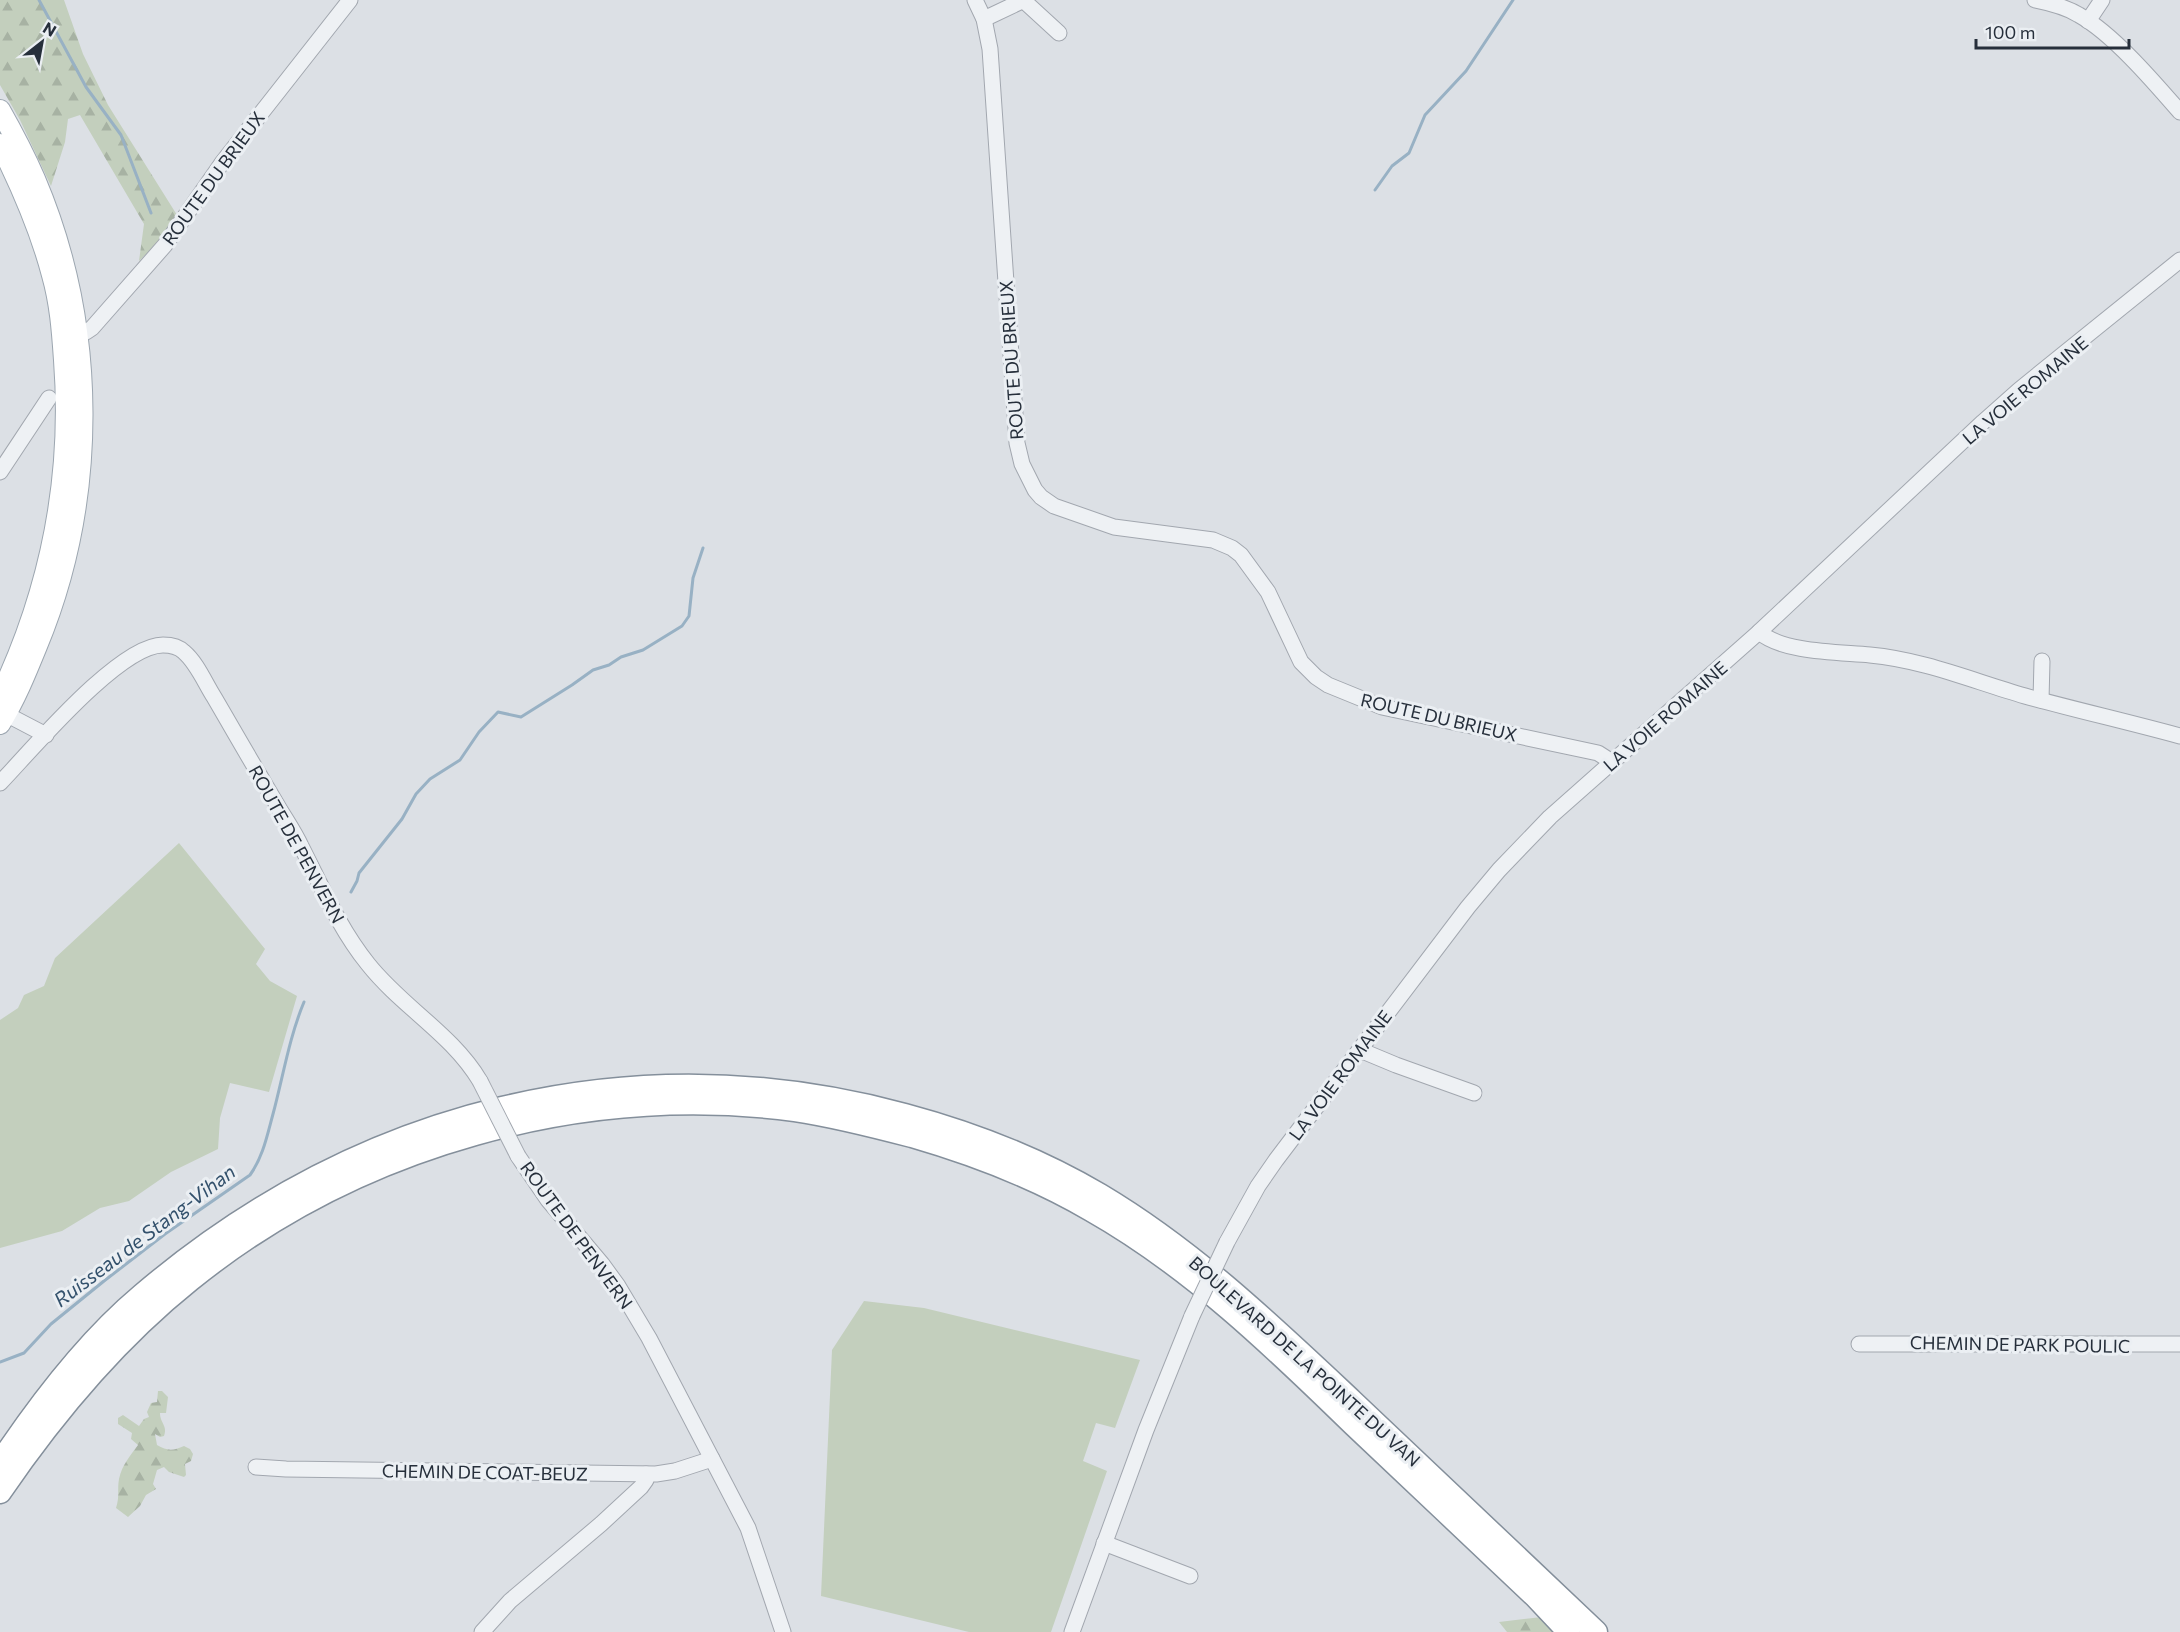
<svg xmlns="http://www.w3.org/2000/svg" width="2180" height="1632" viewBox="0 0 2180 1632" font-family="Commissioner,sans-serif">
<defs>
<pattern id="forest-firs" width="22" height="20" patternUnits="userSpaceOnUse" patternTransform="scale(1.5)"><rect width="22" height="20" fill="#c3cfbd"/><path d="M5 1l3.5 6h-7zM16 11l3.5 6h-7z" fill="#a7b2a3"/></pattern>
</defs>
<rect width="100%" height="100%" fill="#dce0e5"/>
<g fill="#c3cfbd">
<path d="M 179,843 L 265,949 L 256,964 L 270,981 L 297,996 L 269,1092 L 230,1083 L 220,1118 L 218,1149 L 171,1172 L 129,1201 L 100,1208 L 62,1231 L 0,1248 L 0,1020 L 18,1008 L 24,995 L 44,986 L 55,958 Z"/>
<path d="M 864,1301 L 924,1308 L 1140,1360 L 1115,1428 L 1096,1423 L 1083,1461 L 1107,1471 L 1051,1632 L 969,1632 L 821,1596 L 832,1350 Z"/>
</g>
<g fill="url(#forest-firs)">
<path d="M 0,0 L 64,0 L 83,54 L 108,105 L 177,215 L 161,240 L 139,261 L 144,224 L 80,115 L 68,119 L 65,142 L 51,186 L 20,120 L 0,85 Z"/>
<path d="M 158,1391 L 162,1391 L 168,1397 L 166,1413 L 160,1413 C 160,1423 168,1426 164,1436 L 160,1437 L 155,1434 L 157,1445 C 167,1451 173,1451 184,1446 L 190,1449 L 193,1454 L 191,1461 L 185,1464 L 186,1475 L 184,1477 L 169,1472 L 164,1467 L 157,1470 L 153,1484 L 156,1489 L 146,1495 L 140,1506 L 128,1517 L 116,1508 C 120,1496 117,1490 119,1479 C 122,1465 130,1456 138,1445 L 131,1439 L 132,1433 L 118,1424 L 118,1418 L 123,1415 L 139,1426 L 144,1419 L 149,1417 L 147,1412 L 151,1403 L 157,1402 Z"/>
<path d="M 1542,1617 L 1555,1632 L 1507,1632 L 1499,1622 Z"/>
</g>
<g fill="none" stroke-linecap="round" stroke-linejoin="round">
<g stroke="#98b1c4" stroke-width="3">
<path d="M 39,0 L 86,87 L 121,135 L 151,213"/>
<path d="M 1375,190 L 1392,166 L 1409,153 L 1425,115 L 1466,71 L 1513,0"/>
<path d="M 351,892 L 357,881 L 359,873 L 402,819 L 416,794 L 430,779 L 460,760 L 479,732 L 498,712 L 521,717 L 572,685 L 593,670 L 609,665 L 621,657 L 643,650 L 682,626 L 689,616 L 693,578 L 703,548"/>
<path d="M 0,1362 L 24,1353 L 51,1324 L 104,1281 L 165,1234 L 250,1175 C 263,1157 267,1136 273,1114 C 283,1077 289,1038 304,1002"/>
</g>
<defs>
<g id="minor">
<path d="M 975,0 L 984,19 L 990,49 L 1017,443 L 1022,464 L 1035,490 L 1041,497 L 1054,506 L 1114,527 L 1213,540 L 1232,548 L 1241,555 L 1268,592 L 1301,662 L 1316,677 L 1328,685 L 1382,707 L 1598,753 L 1612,762"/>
<path d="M 1023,0 L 1059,33"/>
<path d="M 2035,0 C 2050,3 2066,7 2079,15 C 2113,34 2154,82 2180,112"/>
<path d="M 984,19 L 1024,0"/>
<path d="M 2088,21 L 2102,0"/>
<path d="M 65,334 L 86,332 L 92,328 L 165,245 L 222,163 L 350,0"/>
<path d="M 0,472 L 49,398"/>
<path d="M 1759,632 C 1784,653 1838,652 1870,655 C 1924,660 1973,681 2025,696 C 2076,710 2129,722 2180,736"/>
<path d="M 2041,700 L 2042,661"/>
<path d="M 0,711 L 46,735"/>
<path d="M 0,783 C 31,751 119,645 163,645 C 171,645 179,647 184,652 C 197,663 205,683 214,697 C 235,733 255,768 276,803 C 284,817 294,831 301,846 C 322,887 339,928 368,964 C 402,1007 452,1034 480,1081"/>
<path d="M 1360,1050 L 1396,1065 L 1474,1093"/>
<path d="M 518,1156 L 548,1200 L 602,1264 L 618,1286 L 649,1338 L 748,1528 L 783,1632"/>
<path d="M 1227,1242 L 1258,1186 L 1276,1160 L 1468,907 L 1499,870 L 1550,817 L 1759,632 L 1983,422 L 2019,390 L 2180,260"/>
<path d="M 1859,1344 L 2180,1344"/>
<path d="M 256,1467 L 286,1469 L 656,1474 L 675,1471 L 712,1459"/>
<path d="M 1104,1543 L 1190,1576"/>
<path d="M 482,1632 L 510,1601 L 601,1524 L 641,1487 L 646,1480 L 646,1474"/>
<path d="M 1072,1632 L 1146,1430 L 1192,1316"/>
</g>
<g id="major">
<path d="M 0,110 C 13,133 25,156 35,179 C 98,327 98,499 37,646 C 26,673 15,700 0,724"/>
<path d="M 0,144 C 21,186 40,229 52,275 C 60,303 62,331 64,360 C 73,479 51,589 0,696"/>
</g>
<g id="highway">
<path d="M 0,1463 C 40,1403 87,1341 142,1295 C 358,1111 630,1041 905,1115 C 972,1133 1039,1159 1100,1195 C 1194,1251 1272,1326 1352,1401 C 1433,1478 1514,1555 1596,1632"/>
<path d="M 0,1492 C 54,1413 115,1340 190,1280 C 357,1145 582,1082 795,1110 C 835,1116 874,1126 912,1136 C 974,1154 1035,1177 1091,1210 C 1190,1266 1273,1346 1354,1425 C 1414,1482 1475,1539 1535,1596 L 1569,1632"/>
</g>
</defs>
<use href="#minor" stroke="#a2a7af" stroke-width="17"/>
<use href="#major" stroke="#9ca6b0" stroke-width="22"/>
<use href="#highway" stroke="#848f9b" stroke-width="25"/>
<use href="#minor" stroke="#eef1f4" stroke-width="15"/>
<use href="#major" stroke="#fff" stroke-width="20"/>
<use href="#highway" stroke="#fff" stroke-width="22"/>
<defs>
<g id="minor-bridge">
<path d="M 480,1081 L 518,1156"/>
<path d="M 1192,1316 L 1227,1242"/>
</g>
</defs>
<use href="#minor-bridge" stroke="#a2a7af" stroke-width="17" stroke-linecap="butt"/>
<use href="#minor-bridge" stroke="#eef1f4" stroke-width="15"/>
</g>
<g text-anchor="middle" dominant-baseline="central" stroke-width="6" stroke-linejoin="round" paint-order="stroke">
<g font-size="18" fill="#262f3b" stroke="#ebeff3">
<text transform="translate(213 178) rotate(-54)">ROUTE DU BRIEUX</text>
<text transform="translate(1011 360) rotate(-94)">ROUTE DU BRIEUX</text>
<text transform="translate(2025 390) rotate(-40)">LA VOIE ROMAINE</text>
<text transform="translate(1665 716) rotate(-41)">LA VOIE ROMAINE</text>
<text transform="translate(1439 717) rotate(13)">ROUTE DU BRIEUX</text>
<text transform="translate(297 844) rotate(61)">ROUTE DE PENVERN</text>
<text transform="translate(1340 1075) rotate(-53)">LA VOIE ROMAINE</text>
<text transform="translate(577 1235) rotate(54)">ROUTE DE PENVERN</text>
<text transform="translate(2020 1344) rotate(1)">CHEMIN DE PARK POULIC</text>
<text transform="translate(1305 1361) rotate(42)">BOULEVARD DE LA POINTE DU VAN</text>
<text transform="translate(485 1472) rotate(1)">CHEMIN DE COAT-BEUZ</text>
</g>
<g font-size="20" font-style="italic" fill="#33516c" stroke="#ebeff3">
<text transform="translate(144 1235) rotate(-37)">Ruisseau de Stang-Vihan</text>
</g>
</g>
<g transform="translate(42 42) rotate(31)" stroke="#ebeff3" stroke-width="4.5" paint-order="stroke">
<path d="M0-4.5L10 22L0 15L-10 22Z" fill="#262f3b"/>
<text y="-9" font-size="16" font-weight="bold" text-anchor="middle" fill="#262f3b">N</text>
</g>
<path d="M1976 39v9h153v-9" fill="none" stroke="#262f3b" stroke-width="3"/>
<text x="1985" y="39" font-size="18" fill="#262f3b" stroke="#ebeff3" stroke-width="4.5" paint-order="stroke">100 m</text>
</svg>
